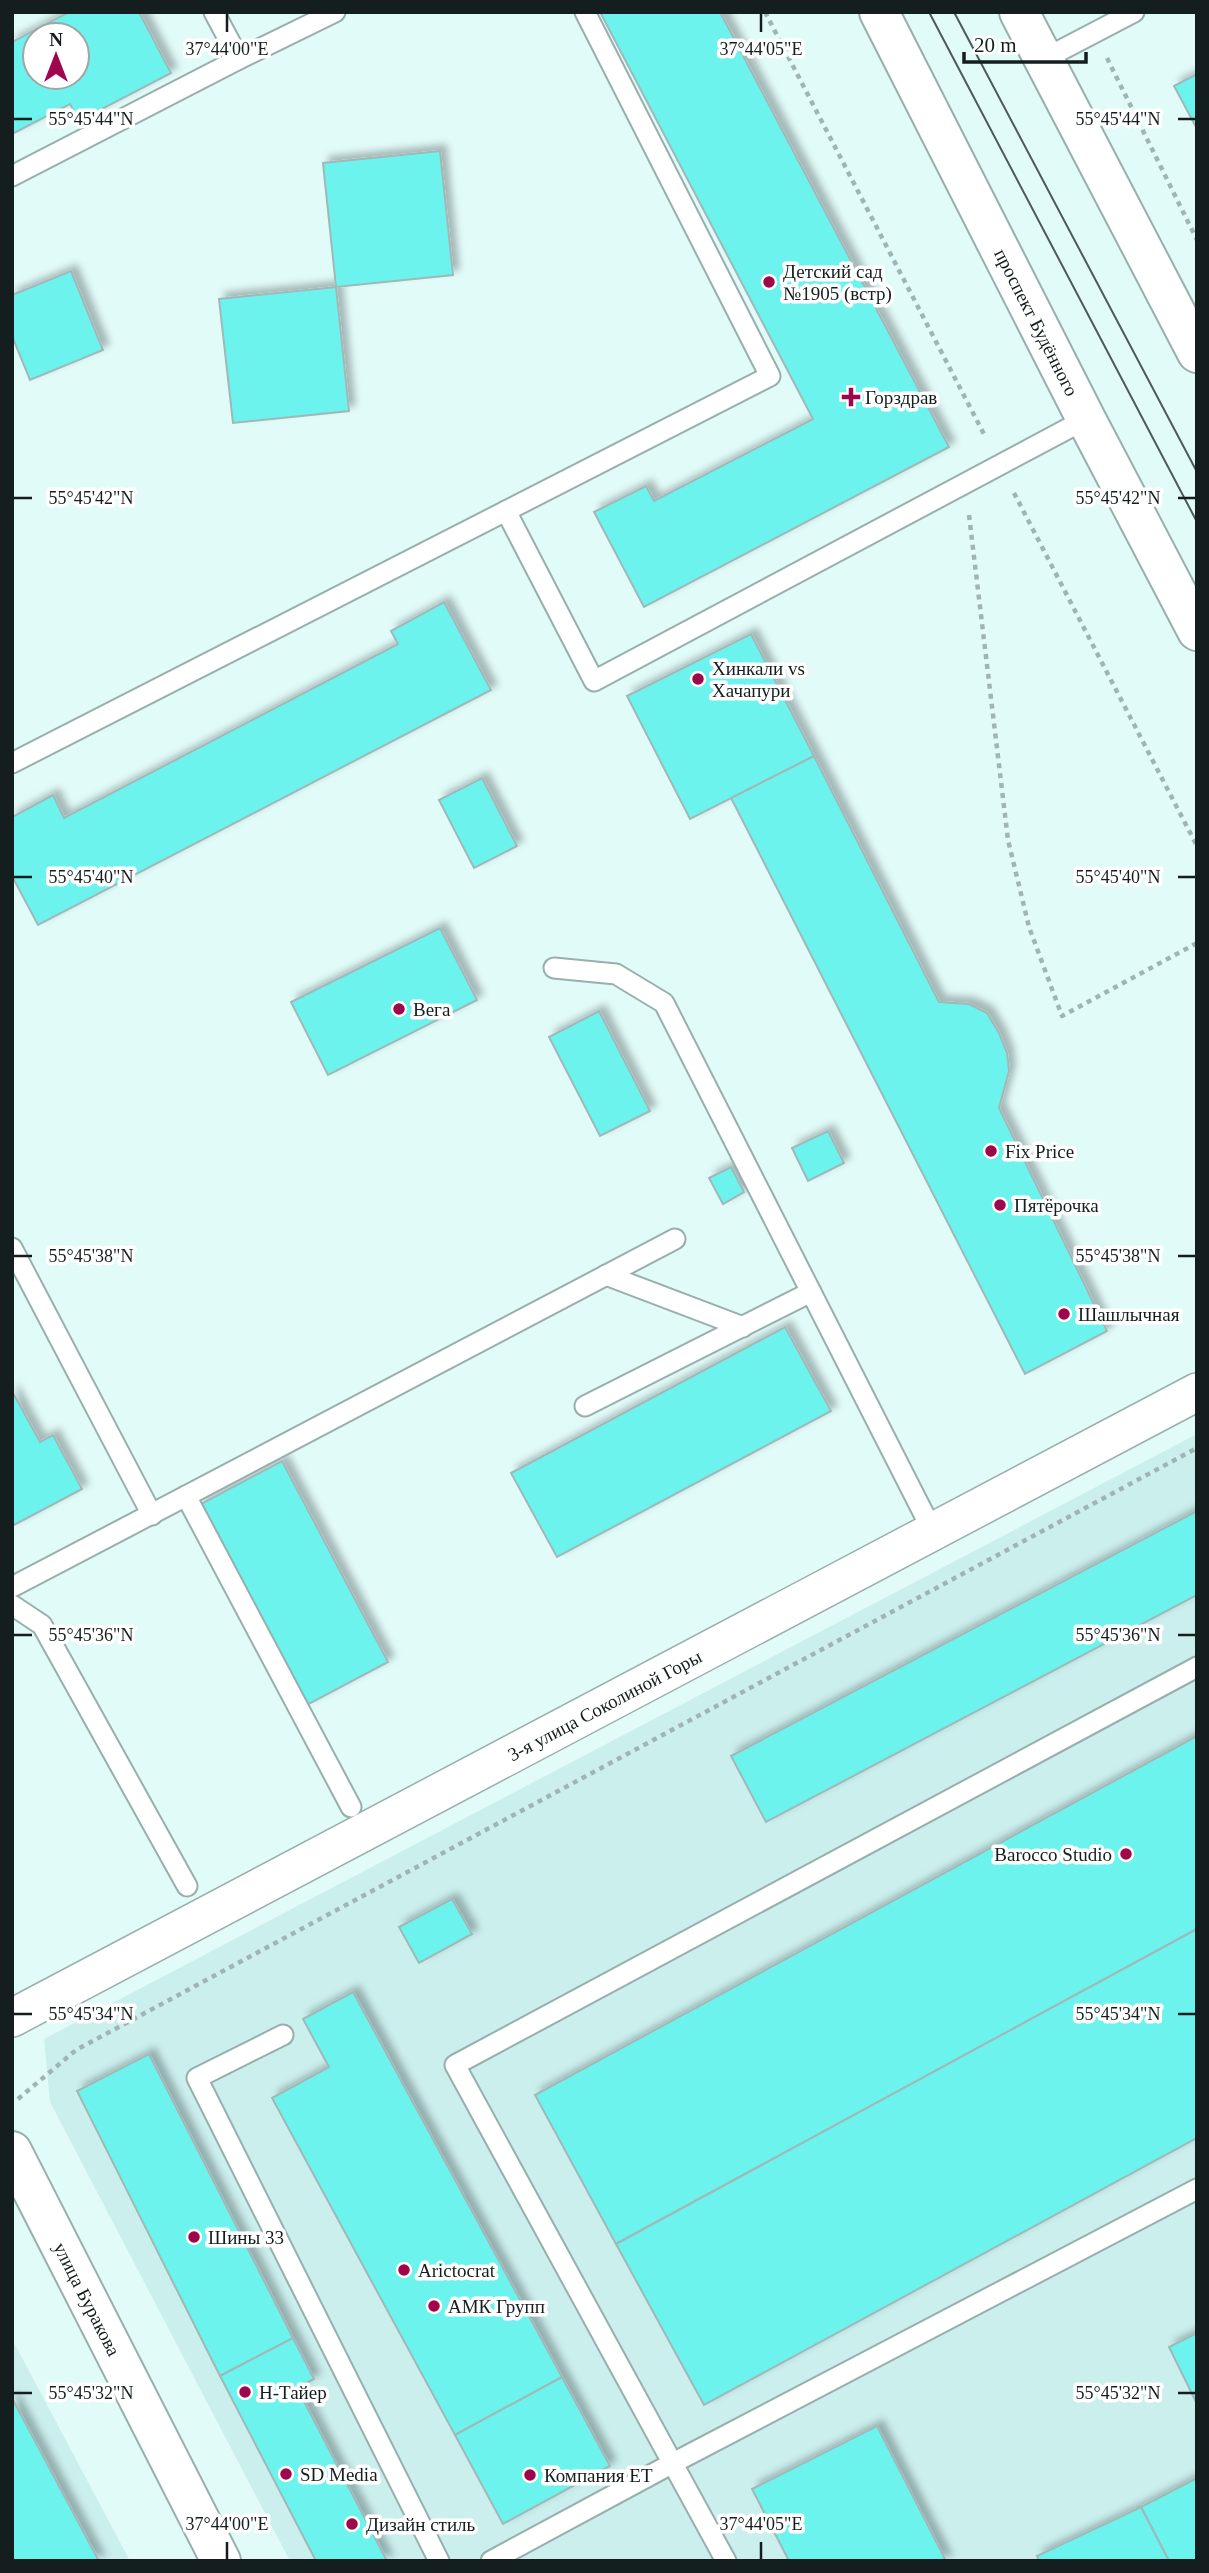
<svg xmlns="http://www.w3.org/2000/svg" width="1209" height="2573" viewBox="0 0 1209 2573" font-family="Georgia,serif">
<defs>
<filter id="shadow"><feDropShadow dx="6" dy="-6" stdDeviation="3.5" flood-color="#0004"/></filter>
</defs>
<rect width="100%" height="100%" fill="#e1fbf9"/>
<g fill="#cbefed">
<path d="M 1197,1434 L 1197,2561 L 290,2561 L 50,2102 L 44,2039 Z"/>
<path d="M 12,2339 L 130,2561 L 12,2561 Z"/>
</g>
<g fill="#6cf3ed" stroke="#a0b8b7" stroke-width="2" fill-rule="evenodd" filter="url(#shadow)">
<path d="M 69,12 L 139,12 L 171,73 L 79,121 L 70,104 L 12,134 L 12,42 ZM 35,35 L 77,35 L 77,77 L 35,77 Z"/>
<path d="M 600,12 L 720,12 L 949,447 L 644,607 L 594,512 L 646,486 L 654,501 L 813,419 Z"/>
<path d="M 1197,74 L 1197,129 L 1174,86 Z"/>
<path d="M 440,151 L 453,275 L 336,287 L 323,163 Z"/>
<path d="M 71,271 L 103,350 L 30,380 L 12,336 L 12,295 Z"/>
<path d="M 336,287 L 349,411 L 233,423 L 219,299 Z"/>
<path d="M 444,602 L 491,690 L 38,925 L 12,876 L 12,817 L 53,795 L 64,818 L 398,644 L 391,631 Z"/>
<path d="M 751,634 L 814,756 L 690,819 L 627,696 Z"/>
<path d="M 814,756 L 939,1002 L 969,1004 L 987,1013 L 999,1033 L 1007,1053 L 1009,1071 L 999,1108 L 1107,1331 L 1025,1374 L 731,798 Z"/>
<path d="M 482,778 L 517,846 L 474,868 L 439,800 Z"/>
<path d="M 440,928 L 477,1000 L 328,1075 L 291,1002 Z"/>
<path d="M 599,1011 L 650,1111 L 600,1136 L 549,1037 Z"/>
<path d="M 828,1131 L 844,1163 L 808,1181 L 792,1148 Z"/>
<path d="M 731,1167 L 744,1192 L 723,1204 L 709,1178 Z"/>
<path d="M 785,1327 L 831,1411 L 557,1557 L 511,1473 Z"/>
<path d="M 12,1391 L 40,1442 L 53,1435 L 82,1489 L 12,1526 Z"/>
<path d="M 282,1461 L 388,1662 L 305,1706 L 199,1505 Z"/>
<path d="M 1197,1511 L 1197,1595 L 766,1822 L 731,1756 Z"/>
<path d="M 1197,1736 L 1197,1929 L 616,2244 L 535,2095 Z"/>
<path d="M 452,1899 L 472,1934 L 419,1963 L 399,1927 Z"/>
<path d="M 1197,1929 L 1197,2138 L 704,2405 L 616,2244 Z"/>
<path d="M 353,1992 L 562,2377 L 455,2435 L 272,2098 L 329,2067 L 303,2019 Z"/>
<path d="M 149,2054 L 293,2338 L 220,2376 L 77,2091 Z"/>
<path d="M 1197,2333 L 1197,2404 L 1169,2347 Z"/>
<path d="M 293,2338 L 314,2379 L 297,2388 L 387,2561 L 316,2561 L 220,2376 Z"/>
<path d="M 562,2377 L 610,2466 L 503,2524 L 455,2435 Z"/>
<path d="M 12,2398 L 99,2561 L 12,2561 Z"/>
<path d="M 877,2426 L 946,2561 L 789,2561 L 752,2489 Z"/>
<path d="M 1197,2478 L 1197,2561 L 1169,2561 L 1141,2507 Z"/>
<path d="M 1141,2507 L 1169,2561 L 1039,2561 L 1037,2556 Z"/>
</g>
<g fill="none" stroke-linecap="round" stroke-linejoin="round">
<defs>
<g id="lane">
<path d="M 585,12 L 770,376 L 506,511 L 594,681 L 1086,419"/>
<path d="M 239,59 L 335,12"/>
<path d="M 1044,59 L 1134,12"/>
<path d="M 12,176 L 239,59 L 214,12"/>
<path d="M 12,763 L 506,511"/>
<path d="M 554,968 L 616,974 L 664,1003 L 933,1532"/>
<path d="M 12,1248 L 152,1515"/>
<path d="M 606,1275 L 743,1327"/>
<path d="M 585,1406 L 811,1292"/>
<path d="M 186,1496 L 675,1239"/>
<path d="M 12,1587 L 186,1496 L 351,1807"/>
<path d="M 12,1605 L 42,1625 L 187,1886"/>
<path d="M 283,2035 L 197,2078 L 439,2561"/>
<path d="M 491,2561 L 673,2463 L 1197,2189"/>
<path d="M 726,2561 L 455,2065 L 1197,1667"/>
</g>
<g id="street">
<path id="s1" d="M 12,2018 L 1197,1392"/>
</g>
<g id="secondary">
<path id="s2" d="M 879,12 L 1086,419 L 1197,631"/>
<path d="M 1019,12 L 1197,353"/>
<path id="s3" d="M 12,2151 L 221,2561"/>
</g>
</defs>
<use href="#lane" stroke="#97afad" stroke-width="23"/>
<use href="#street" stroke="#97afad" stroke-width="40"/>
<use href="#secondary" stroke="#97afad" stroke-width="42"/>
<g stroke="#a0b4b3" stroke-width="4.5" stroke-dasharray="5 5" stroke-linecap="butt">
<path d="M 765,12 L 986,438"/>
<path d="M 1107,58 L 1197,240"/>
<path d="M 1014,493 L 1197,846"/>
<path d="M 969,515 L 1008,840 L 1029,927 L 1062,1016 L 1197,943"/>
<path d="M 18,2099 L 76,2050 L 1197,1448"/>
</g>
<use href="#lane" stroke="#fff" stroke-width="19"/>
<use href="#street" stroke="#fff" stroke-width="37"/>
<use href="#secondary" stroke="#fff" stroke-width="38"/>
<g stroke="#4d5a5a" stroke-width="2">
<path d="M 929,12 L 1197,522"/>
<path d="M 954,12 L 1197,472"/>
</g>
</g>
<path fill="none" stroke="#151e1e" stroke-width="2.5" d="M 227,14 L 227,32M 761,14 L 761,32M 14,119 L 32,119M 1178,119 L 1195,119M 14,498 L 32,498M 1178,498 L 1195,498M 14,877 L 32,877M 1178,877 L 1195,877M 14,1256 L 32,1256M 1178,1256 L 1195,1256M 14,1635 L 32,1635M 1178,1635 L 1195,1635M 14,2014 L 32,2014M 1178,2014 L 1195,2014M 14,2393 L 32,2393M 1178,2393 L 1195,2393M 227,2542 L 227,2559M 761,2542 L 761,2559"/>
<g fill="#9e064d" stroke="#fff" stroke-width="2.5">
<circle cx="769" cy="282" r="7"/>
<path d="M847.5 386.5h7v7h7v7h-7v7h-7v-7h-7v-7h7z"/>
<circle cx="698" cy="679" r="7"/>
<circle cx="399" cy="1009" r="7"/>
<circle cx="991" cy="1151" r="7"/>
<circle cx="1000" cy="1205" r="7"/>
<circle cx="1064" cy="1314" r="7"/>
<circle cx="1126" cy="1854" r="7"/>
<circle cx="194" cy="2237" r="7"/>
<circle cx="404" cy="2270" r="7"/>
<circle cx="434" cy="2306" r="7"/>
<circle cx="245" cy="2392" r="7"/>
<circle cx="286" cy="2474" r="7"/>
<circle cx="530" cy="2475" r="7"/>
<circle cx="352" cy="2524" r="7"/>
</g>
<g text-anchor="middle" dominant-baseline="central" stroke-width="7" stroke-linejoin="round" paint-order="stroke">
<g font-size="19" fill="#151e1e" stroke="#fff" text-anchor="start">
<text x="783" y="271">Детский сад<tspan x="783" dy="22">№1905 (встр)</tspan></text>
<text x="865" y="397">Горздрав</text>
<text x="712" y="668">Хинкали vs<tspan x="712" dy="22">Хачапури</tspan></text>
<text x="413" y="1009">Вега</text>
<text x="1005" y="1151">Fix Price</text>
<text x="1014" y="1205">Пятёрочка</text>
<text x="1078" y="1314">Шашлычная</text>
<text x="1112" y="1854" text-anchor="end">Barocco Studio</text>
<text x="208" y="2237">Шины 33</text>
<text x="418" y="2270">Arictocrat</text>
<text x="448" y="2306">АМК Групп</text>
<text x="259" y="2392">Н-Тайер</text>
<text x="300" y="2474">SD Media</text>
<text x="544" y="2475">Компания ЕТ</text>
<text x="366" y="2524">Дизайн стиль</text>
</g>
<g font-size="19" fill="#151e1e" stroke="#fff">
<text stroke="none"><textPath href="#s2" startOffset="348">проспект Будённого</textPath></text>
<text stroke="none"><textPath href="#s1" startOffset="670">3-я улица Соколиной Горы</textPath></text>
<text stroke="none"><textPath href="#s3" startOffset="166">улица Буракова</textPath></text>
</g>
</g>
<g font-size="18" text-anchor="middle" fill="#151e1e" stroke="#fff" stroke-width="7" stroke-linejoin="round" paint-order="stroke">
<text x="227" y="55">37°44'00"E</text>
<text x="761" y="55">37°44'05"E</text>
<text x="91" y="125">55°45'44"N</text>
<text x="1118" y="125">55°45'44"N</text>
<text x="91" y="504">55°45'42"N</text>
<text x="1118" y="504">55°45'42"N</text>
<text x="91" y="883">55°45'40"N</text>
<text x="1118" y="883">55°45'40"N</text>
<text x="91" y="1262">55°45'38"N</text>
<text x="1118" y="1262">55°45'38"N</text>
<text x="91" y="1641">55°45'36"N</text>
<text x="1118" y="1641">55°45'36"N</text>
<text x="91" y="2020">55°45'34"N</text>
<text x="1118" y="2020">55°45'34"N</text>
<text x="91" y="2399">55°45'32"N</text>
<text x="1118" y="2399">55°45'32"N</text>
<text x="227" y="2530">37°44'00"E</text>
<text x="761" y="2530">37°44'05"E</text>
</g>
<rect width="1209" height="2573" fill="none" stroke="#151e1e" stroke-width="28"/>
<g transform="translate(56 56)"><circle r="33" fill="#ffffff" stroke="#a1a5a5" stroke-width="2"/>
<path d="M0-5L12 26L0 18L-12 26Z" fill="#9e064d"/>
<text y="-10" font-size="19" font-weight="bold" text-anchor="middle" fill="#151e1e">N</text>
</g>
<path d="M964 52v10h122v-10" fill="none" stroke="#151e1e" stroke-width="3.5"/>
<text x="974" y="52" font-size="21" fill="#151e1e" stroke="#ffffff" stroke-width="5" paint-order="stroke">20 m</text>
</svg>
